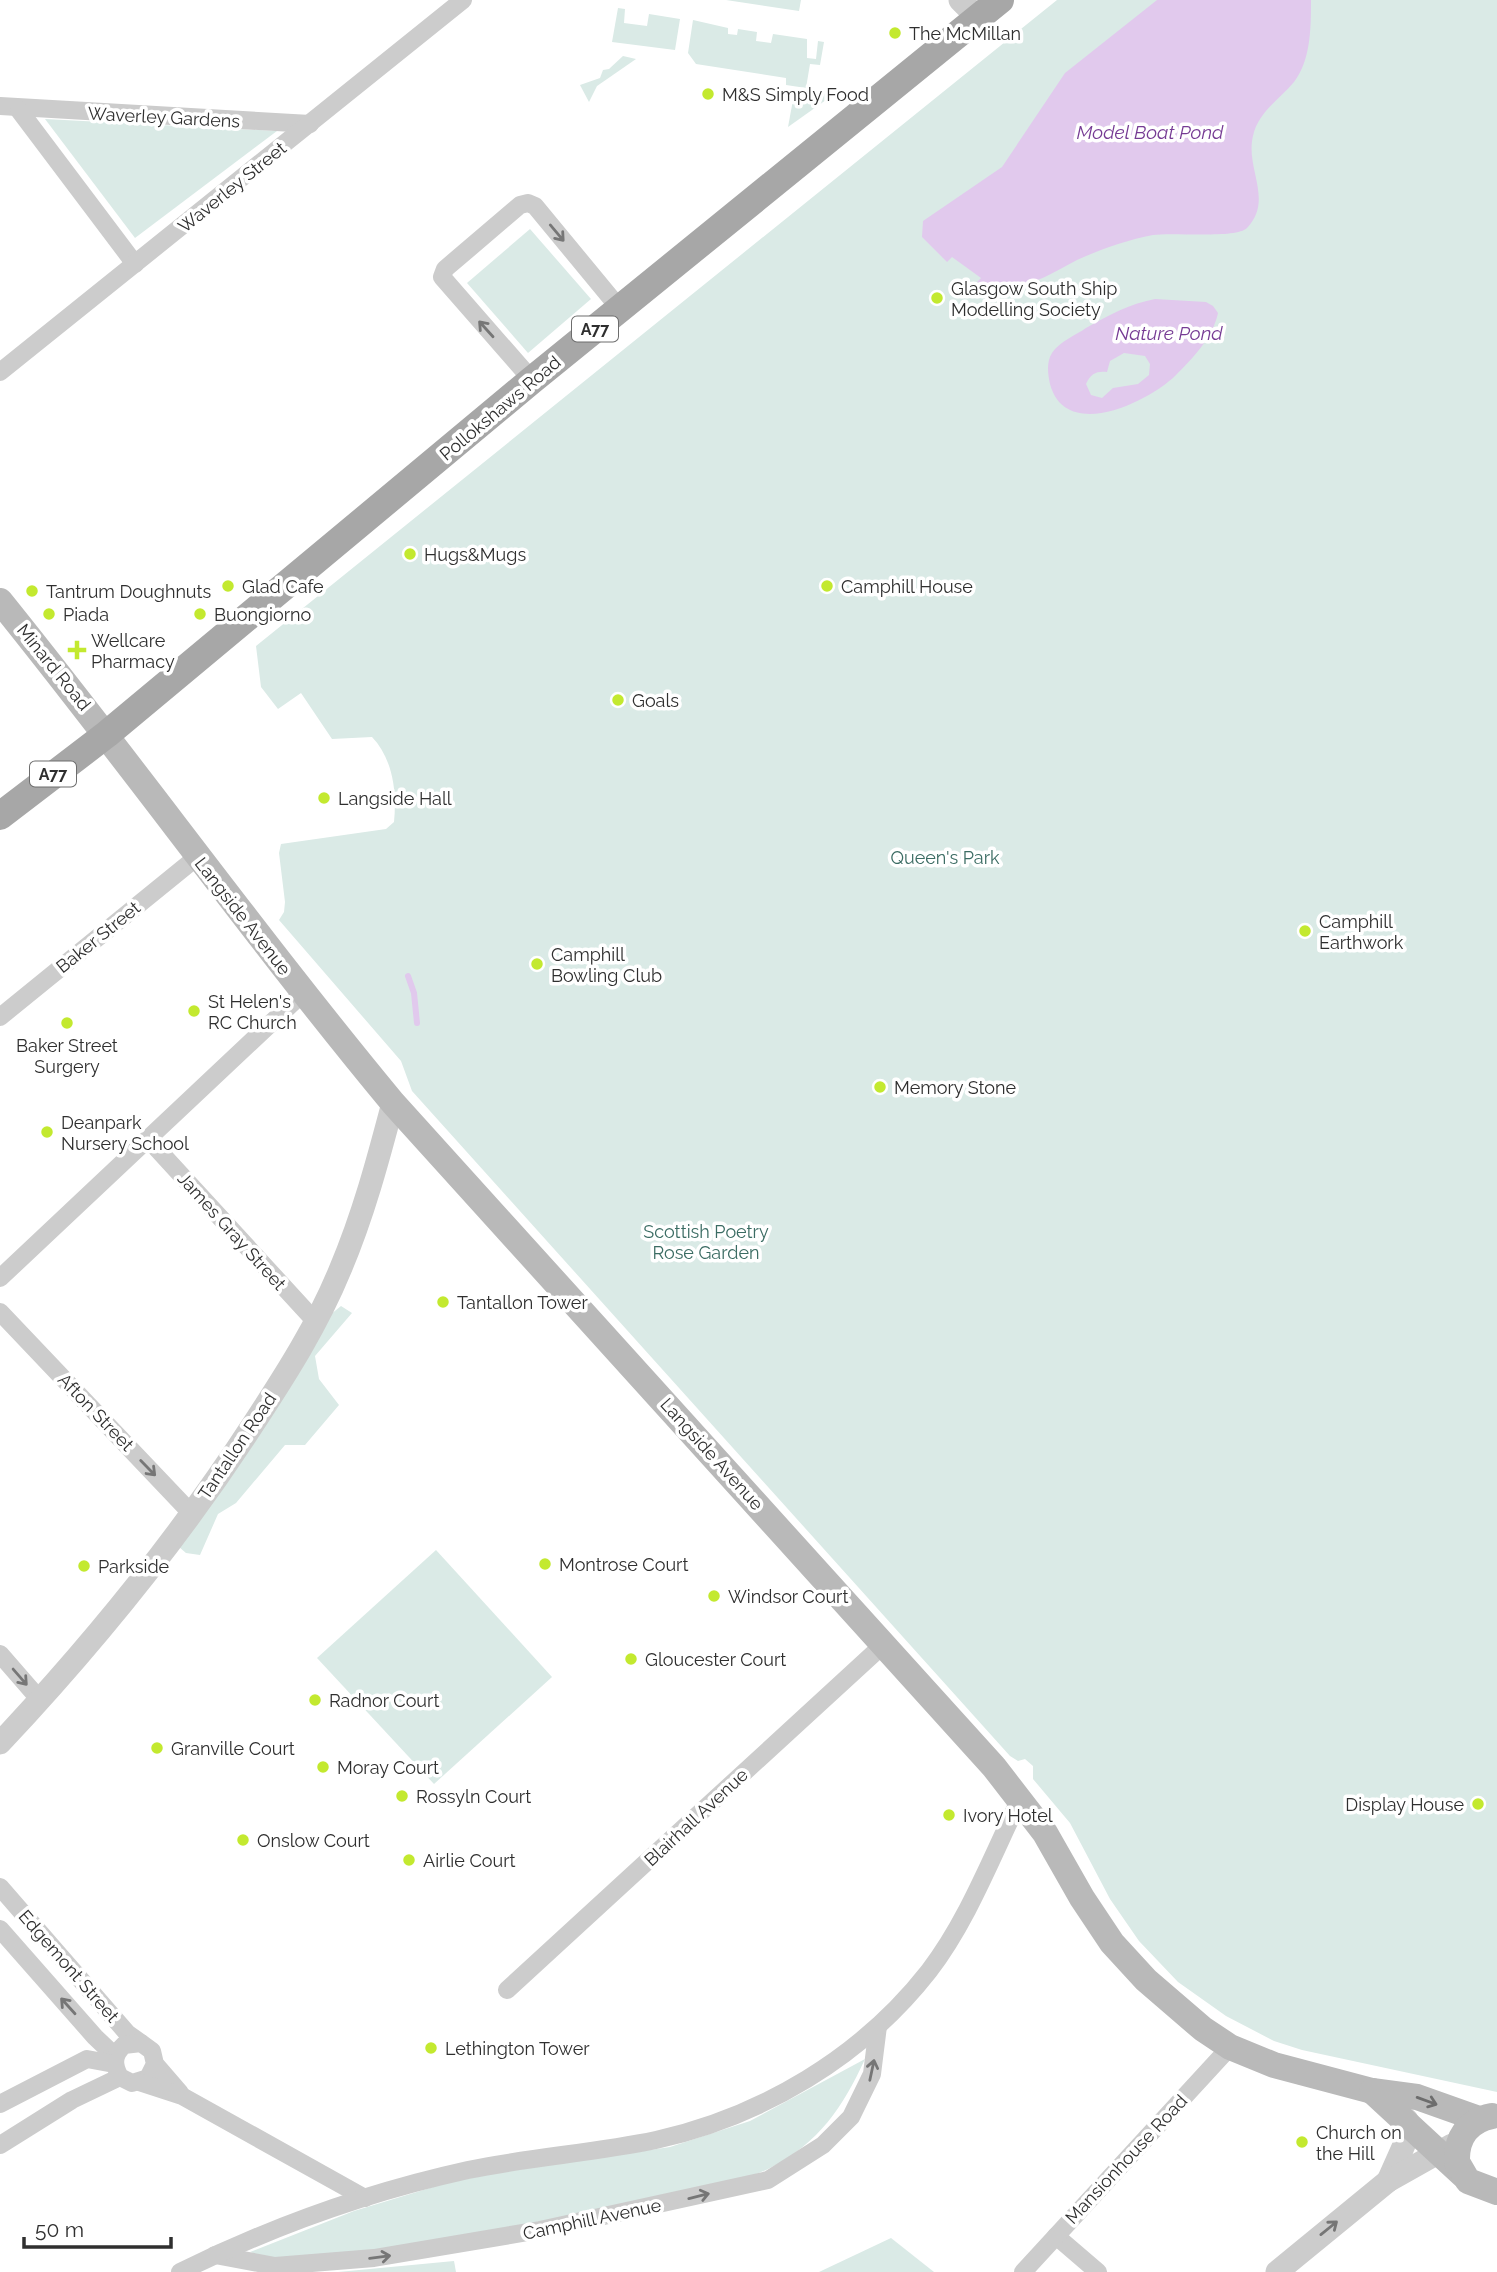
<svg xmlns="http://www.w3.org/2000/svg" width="1497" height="2272" viewBox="0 0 1497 2272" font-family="Raleway,sans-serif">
<rect width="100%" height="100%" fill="#fff"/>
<g fill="#daeae6">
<path d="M 726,0 L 801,0 L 799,11 Z"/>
<path d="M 1057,0 L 1497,0 L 1497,2092 L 1302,2050 L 1274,2041 L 1226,2016 L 1178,1982 L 1139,1941 L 1110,1899 L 1070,1823 L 1033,1779 L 1033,1766 L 1025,1759 L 1018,1761 L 1010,1756 L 412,1091 L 401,1061 L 279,920 L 284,912 L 285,902 L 279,853 L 281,844 L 386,829 L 394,822 C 397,792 393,759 372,737 L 332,739 L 301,693 L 278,709 L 261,687 L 256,646 Z"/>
<path d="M 618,8 L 625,9 L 624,23 L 647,26 L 649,14 L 680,19 L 675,50 L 612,42 Z"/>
<path d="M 693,20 L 728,28 L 728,34 L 737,35 L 738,29 L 757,32 L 756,41 L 771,43 L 773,34 L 807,39 L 807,58 L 816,59 L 818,41 L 824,42 L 820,65 L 810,64 L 806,88 L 786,85 L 786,78 L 696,64 L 688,53 Z"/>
<path d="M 623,56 L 636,59 L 597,86 L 589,102 L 580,85 L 600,78 L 603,70 L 609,69 Z"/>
<path d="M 795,89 L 833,95 L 788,127 Z"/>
<path d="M 45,119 L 277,131 L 135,238 Z"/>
<path d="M 530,229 L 591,299 L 528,353 L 467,283 Z"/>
<path d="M 341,1306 L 352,1313 L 315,1356 L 319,1379 L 339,1405 L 305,1445 L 285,1445 L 236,1503 L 218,1514 L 200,1555 L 186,1553 L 179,1547 L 325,1319 Z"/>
<path d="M 436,1550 L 552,1677 L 434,1784 L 317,1658 Z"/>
<path d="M 865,2059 C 843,2107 819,2143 770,2168 C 722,2192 662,2197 610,2207 C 508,2228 384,2261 280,2260 C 270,2260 259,2255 250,2252 L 354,2211 L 463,2178 L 670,2147 L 750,2121 Z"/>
<path d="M 891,2238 L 934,2272 L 819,2272 Z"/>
<path d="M 454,2261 L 456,2272 L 338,2272 Z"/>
</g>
<g fill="#e1c9ed" fill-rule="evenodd">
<path d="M 1157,0 L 1311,0 C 1311,27 1311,60 1294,82 C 1279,100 1258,112 1253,136 C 1245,168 1274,200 1247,228 C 1236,239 1173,232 1153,235 C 1127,240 1101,249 1077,260 C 1039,280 1022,294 977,282 L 981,278 L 952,257 L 947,262 L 922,237 L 923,221 L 1002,167 L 1065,73 Z"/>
<path d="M 1155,299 L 1206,302 L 1213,306 L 1218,313 C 1213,337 1193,358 1176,375 C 1150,401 1066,443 1050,384 C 1048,375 1046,362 1052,353 C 1059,342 1076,335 1086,328 C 1109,315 1129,304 1155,299 ZM 1124,353 L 1145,356 L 1150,364 L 1149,375 L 1138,384 L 1113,388 L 1102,398 L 1091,395 L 1086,384 C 1091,373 1097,371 1107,372 L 1110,361 Z"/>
</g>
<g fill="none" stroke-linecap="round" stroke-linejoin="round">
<path stroke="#e1c9ed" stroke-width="6" d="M 408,976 L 414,993 L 417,1023"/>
<g stroke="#ccc" stroke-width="18">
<path d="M 0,106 L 310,124"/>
<path d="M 19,110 L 135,264"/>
<path d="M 0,372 L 463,0"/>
<path d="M 532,380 L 442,277 L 445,269 L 520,205 L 528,203 L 535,206 L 620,309"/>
<path d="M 0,1017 L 197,857"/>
<path d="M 149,1140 L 315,1321"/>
<path d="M 0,1278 L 303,993"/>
<path d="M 0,1312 L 191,1513"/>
<path d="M 0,1654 L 40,1700"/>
<path d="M 0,1887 L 127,2033 L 141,2043"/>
<path d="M 0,1929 L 95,2037 L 115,2056"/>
<path d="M 507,1990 L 884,1644"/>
<path d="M 155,2064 L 148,2078 L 132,2083 L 120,2077 C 113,2065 113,2055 124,2045 L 141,2043 L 152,2051 L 155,2064 L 180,2093"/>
<path d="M 139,2082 L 182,2096 L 365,2198"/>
<path d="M 0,2104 L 87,2059 L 114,2064"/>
<path d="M 0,2145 L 72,2100 L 120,2077"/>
<path d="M 1056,2236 L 1098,2272"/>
<path d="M 215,2255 L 275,2266 L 374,2258 L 540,2230 L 768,2180 L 823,2145 L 851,2117 L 872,2074 L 878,2026"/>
<path d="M 180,2272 C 271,2227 368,2192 468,2170 C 530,2157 594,2153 656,2140 C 762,2116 861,2058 929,1971 C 968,1920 992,1856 1020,1799"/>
<path d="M 1023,2272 L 1230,2047"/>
</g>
<g stroke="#ccc" stroke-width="23">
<path d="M 960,0 L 978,18"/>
<path d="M 0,1743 C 93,1644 180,1537 254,1423 C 286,1374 318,1324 340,1270 C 363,1216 378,1160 393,1103"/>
<path d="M 1388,2181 L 1404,2145 L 1407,2120"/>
<path d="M 1277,2272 L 1388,2181 L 1452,2145"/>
</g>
<g stroke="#b9b9b9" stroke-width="26">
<path d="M 0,601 C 134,767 257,939 393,1103 L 994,1767 L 1045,1833 L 1082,1898 L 1112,1943 L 1146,1980 L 1203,2029 L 1230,2047 L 1274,2065 L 1372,2091 L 1417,2097 L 1479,2119"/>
<path d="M 1372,2091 L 1463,2175"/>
<path d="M 1492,2116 C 1467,2121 1456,2138 1457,2162 L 1468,2181 L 1497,2192"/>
</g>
<path stroke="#a7a7a7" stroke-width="28" d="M 0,816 L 107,734 L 532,380 L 1000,0"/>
</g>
<defs><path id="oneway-shaft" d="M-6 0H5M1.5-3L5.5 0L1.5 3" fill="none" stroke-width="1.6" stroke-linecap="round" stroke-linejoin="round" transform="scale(1.75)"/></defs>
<g stroke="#767676">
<use href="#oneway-shaft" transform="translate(557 233) rotate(50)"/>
<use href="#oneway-shaft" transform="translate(486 329) rotate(-132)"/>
<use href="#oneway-shaft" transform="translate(148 1468) rotate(46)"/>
<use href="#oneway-shaft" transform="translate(20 1677) rotate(49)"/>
<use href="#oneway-shaft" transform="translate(68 2006) rotate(-132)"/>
<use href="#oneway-shaft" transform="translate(872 2070) rotate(-78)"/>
<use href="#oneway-shaft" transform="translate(699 2196) rotate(-14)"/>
<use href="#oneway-shaft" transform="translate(1329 2228) rotate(-39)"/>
<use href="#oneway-shaft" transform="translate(380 2257) rotate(-7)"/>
</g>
<use stroke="#6d6d6d" href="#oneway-shaft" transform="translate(1427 2101) rotate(20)"/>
<g fill="#c3e92f" stroke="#fff" stroke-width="2.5">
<circle cx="895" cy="33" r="7"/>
<circle cx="708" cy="94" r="7"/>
<circle cx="937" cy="298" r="7"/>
<circle cx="410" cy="554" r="7"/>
<circle cx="228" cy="586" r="7"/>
<circle cx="827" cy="586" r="7"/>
<circle cx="32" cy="591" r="7"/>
<circle cx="49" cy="614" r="7"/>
<circle cx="200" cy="614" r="7"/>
<path d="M73.5 639.5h7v7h7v7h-7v7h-7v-7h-7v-7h7z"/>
<circle cx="618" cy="700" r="7"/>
<circle cx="324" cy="798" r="7"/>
<circle cx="1305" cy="931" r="7"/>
<circle cx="537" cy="964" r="7"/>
<circle cx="194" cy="1011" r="7"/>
<circle cx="67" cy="1023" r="7"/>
<circle cx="880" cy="1087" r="7"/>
<circle cx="47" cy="1132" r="7"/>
<circle cx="443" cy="1302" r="7"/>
<circle cx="545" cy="1564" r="7"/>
<circle cx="84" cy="1566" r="7"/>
<circle cx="714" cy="1596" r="7"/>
<circle cx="631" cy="1659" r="7"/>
<circle cx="315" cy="1700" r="7"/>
<circle cx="157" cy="1748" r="7"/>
<circle cx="323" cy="1767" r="7"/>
<circle cx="402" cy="1796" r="7"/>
<circle cx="1478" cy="1804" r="7"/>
<circle cx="949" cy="1815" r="7"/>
<circle cx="243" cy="1840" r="7"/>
<circle cx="409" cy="1860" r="7"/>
<circle cx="431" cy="2048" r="7"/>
<circle cx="1302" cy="2142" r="7"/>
</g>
<g text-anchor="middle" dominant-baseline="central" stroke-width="7" stroke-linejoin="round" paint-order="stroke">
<g fill="#fff" stroke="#6d6d6d" stroke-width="2">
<rect x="572" y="316.5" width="46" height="25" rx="5"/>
<rect x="30" y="761.5" width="46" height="25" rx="5"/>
</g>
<g font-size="16" font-weight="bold" fill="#2f2f2f">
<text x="595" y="329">A77</text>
<text x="53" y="774">A77</text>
</g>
<g font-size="18" fill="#2f2f2f" stroke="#fff" text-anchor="start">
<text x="909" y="33">The McMillan</text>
<text x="722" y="94">M&amp;S Simply Food</text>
<text x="951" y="288">Glasgow South Ship<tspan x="951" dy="21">Modelling Society</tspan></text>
<text x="424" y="554">Hugs&amp;Mugs</text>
<text x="242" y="586">Glad Cafe</text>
<text x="841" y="586">Camphill House</text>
<text x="46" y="591">Tantrum Doughnuts</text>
<text x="63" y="614">Piada</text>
<text x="214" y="614">Buongiorno</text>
<text x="91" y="640">Wellcare<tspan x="91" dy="21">Pharmacy</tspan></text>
<text x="632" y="700">Goals</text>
<text x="338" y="798">Langside Hall</text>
<text x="1319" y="921">Camphill<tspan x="1319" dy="21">Earthwork</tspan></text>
<text x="551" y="954">Camphill<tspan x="551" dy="21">Bowling Club</tspan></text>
<text x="208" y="1001">St Helen's<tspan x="208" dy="21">RC Church</tspan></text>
<text x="67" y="1045" text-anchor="middle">Baker Street<tspan x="67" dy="21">Surgery</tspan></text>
<text x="894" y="1087">Memory Stone</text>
<text x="61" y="1122">Deanpark<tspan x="61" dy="21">Nursery School</tspan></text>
<text x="457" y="1302">Tantallon Tower</text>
<text x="559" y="1564">Montrose Court</text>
<text x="98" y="1566">Parkside</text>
<text x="728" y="1596">Windsor Court</text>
<text x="645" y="1659">Gloucester Court</text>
<text x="329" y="1700">Radnor Court</text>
<text x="171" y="1748">Granville Court</text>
<text x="337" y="1767">Moray Court</text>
<text x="416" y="1796">Rossyln Court</text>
<text x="1464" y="1804" text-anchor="end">Display House</text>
<text x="963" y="1815">Ivory Hotel</text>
<text x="257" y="1840">Onslow Court</text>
<text x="423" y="1860">Airlie Court</text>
<text x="445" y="2048">Lethington Tower</text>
<text x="1316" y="2132">Church on<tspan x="1316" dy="21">the Hill</tspan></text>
</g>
<g font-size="18" fill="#2f2f2f" stroke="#fff">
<text transform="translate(164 117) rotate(3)">Waverley Gardens</text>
<text transform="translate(232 187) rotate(-39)">Waverley Street</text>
<text transform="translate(500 408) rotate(-40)">Pollokshaws Road</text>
<text transform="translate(54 667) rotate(51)">Minard Road</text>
<text transform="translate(243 916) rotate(52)">Langside Avenue</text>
<text transform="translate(98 937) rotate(-39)">Baker Street</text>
<text transform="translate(232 1231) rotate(48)">James Gray Street</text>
<text transform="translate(96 1412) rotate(46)">Afton Street</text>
<text transform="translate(237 1446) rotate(-56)">Tantallon Road</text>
<text transform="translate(712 1454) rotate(48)">Langside Avenue</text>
<text transform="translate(696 1817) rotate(-43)">Blairhall Avenue</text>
<text transform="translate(69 1966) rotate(49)">Edgemont Street</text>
<text transform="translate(1126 2159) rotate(-47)">Mansionhouse Road</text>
<text transform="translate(592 2219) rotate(-12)">Camphill Avenue</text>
</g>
<g font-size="18" fill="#3b6c63" stroke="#fff">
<text x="945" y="857">Queen's Park</text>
<text x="706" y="1231">Scottish Poetry<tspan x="706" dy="21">Rose Garden</tspan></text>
</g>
<g font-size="19" font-style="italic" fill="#763b94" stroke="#fff">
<text x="1150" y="132">Model Boat Pond</text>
<text x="1169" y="333">Nature Pond</text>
</g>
</g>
<path d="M24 2237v10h147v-10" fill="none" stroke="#2f2f2f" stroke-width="3.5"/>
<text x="35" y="2237" font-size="21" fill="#2f2f2f" stroke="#ffffff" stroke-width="5" paint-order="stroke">50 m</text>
</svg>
